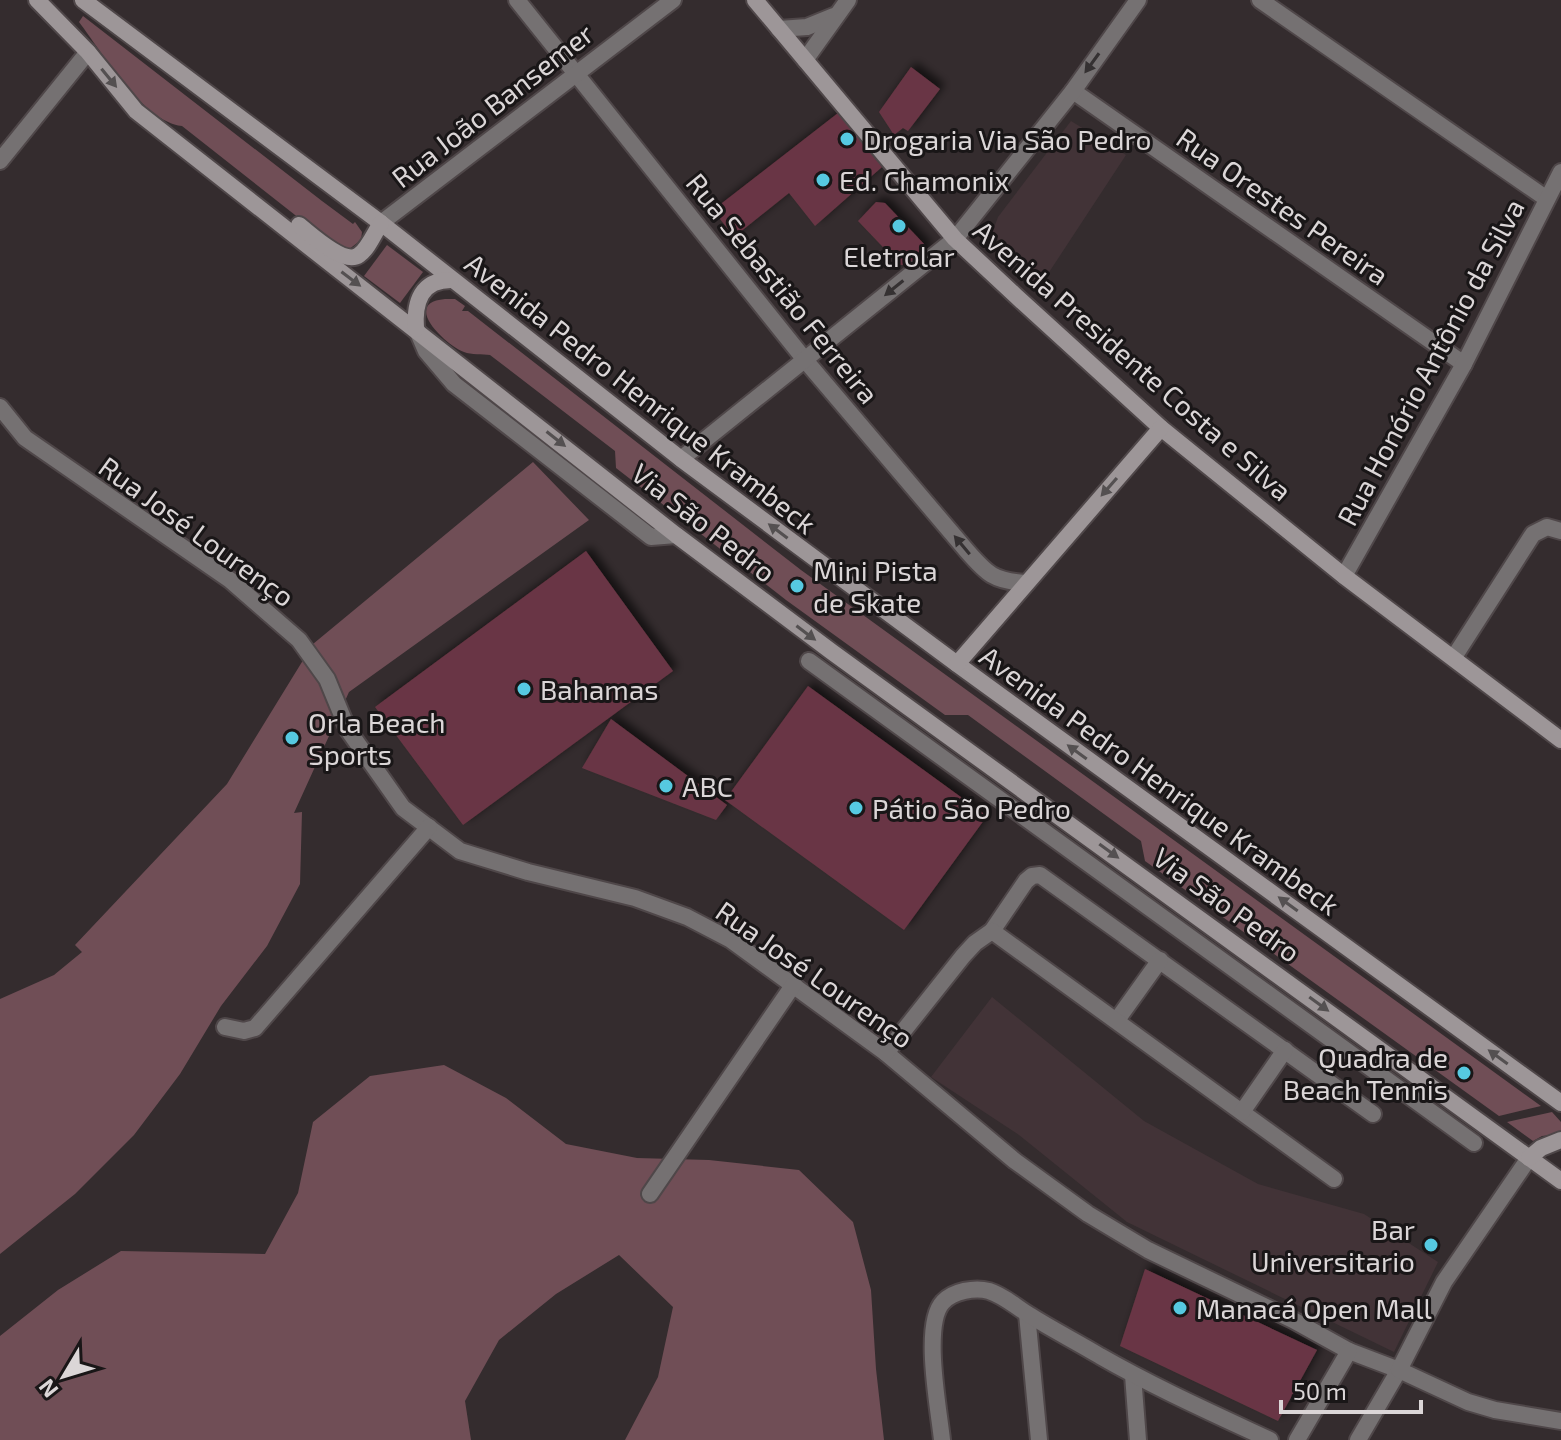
<svg xmlns="http://www.w3.org/2000/svg" width="1561" height="1440" viewBox="0 0 1561 1440" font-family="'Exo 2',sans-serif">
<defs>
<filter id="shadow"><feDropShadow dx="5" dy="-5" stdDeviation="4" flood-color="#0009"/></filter>
</defs>
<rect width="100%" height="100%" fill="#342c2e"/>
<g fill="#423337">
<path d="M 1071,121 L 1126,155 L 1040,286 L 992,233 L 998,217 Z"/>
<path d="M 992,997 L 1144,1121 L 1258,1184 L 1364,1214 L 1438,1262 L 1394,1352 L 1127,1222 L 1019,1135 L 931,1077 Z"/>
</g>
<g fill="#704e56">
<path d="M 83,16 L 322,201 L 353,224 L 355,222 L 362,232 L 361,240 L 348,250 L 337,248 L 182,126 C 143,122 102,52 79,22 Z"/>
<path d="M 387,245 L 423,272 L 400,303 L 364,276 Z"/>
<path d="M 445,299 L 455,299 L 465,306 L 462,311 L 468,311 L 801,570 L 1541,1106 L 1499,1116 L 1145,861 L 1141,841 L 968,715 L 945,715 L 786,600 L 616,468 L 615,451 L 490,355 C 483,354 471,355 464,352 C 447,346 400,303 445,299 Z"/>
<path d="M 533,462 L 589,520 L 349,692 L 294,813 L 302,812 L 300,884 L 267,946 L 221,1006 L 180,1074 L 134,1135 L 75,1194 L 0,1254 L 0,999 L 54,975 L 82,952 L 75,945 L 227,784 L 313,644 Z"/>
<path d="M 444,1065 L 506,1098 L 566,1144 L 637,1158 L 709,1160 L 799,1170 L 853,1222 L 871,1290 L 876,1369 L 884,1440 L 625,1440 L 658,1377 L 673,1307 L 619,1255 L 556,1294 L 499,1340 L 465,1401 L 471,1440 L 0,1440 L 0,1336 L 58,1290 L 121,1251 L 265,1254 L 298,1193 L 313,1122 L 370,1076 Z"/>
<path d="M 1552,1112 L 1561,1122 L 1561,1134 L 1542,1136 L 1533,1141 L 1507,1122 Z"/>
</g>
<g fill="#693644" filter="url(#shadow)">
<path d="M 911,67 L 940,89 L 908,131 L 903,128 L 894,135 L 879,112 Z"/>
<path d="M 838,113 L 882,167 L 815,226 L 789,193 L 734,237 L 713,210 Z"/>
<path d="M 876,202 L 885,203 L 926,246 L 925,255 L 911,264 L 900,265 L 858,221 Z"/>
<path d="M 586,551 L 673,671 L 463,825 L 375,707 Z"/>
<path d="M 808,686 L 987,816 L 904,930 L 725,800 Z"/>
<path d="M 611,719 L 727,805 L 716,820 L 582,768 Z"/>
<path d="M 1145,1269 L 1317,1350 L 1278,1421 L 1120,1346 Z"/>
</g>
<g fill="none" stroke-linecap="round" stroke-linejoin="round">
<defs>
<g id="minor">
<path d="M 517,0 L 805,360 L 967,551 C 987,574 994,581 1025,583"/>
<path d="M 1260,0 L 1547,199"/>
<path d="M 779,29 L 807,27 L 834,16"/>
<path d="M 805,60 L 848,0"/>
<path d="M 1073,91 L 1464,364"/>
<path d="M 0,161 L 88,52"/>
<path d="M 381,223 L 673,0"/>
<path d="M 417,330 L 426,351 L 454,384 L 651,537 L 676,535"/>
<path d="M 0,407 L 25,438 L 230,580 L 299,640 L 327,679 L 348,730 L 403,808 L 460,851 L 528,872 L 635,898 L 687,917 L 731,940 L 886,1053 L 1015,1161 L 1088,1214 L 1148,1250 L 1293,1320 L 1349,1351 L 1399,1370 L 1358,1440"/>
<path d="M 681,459 L 955,239 L 1073,91 L 1138,0"/>
<path d="M 1344,576 L 1464,364 L 1561,172"/>
<path d="M 1454,657 L 1533,534 L 1547,527 L 1561,531"/>
<path d="M 809,661 L 1474,1143"/>
<path d="M 992,931 L 1026,881 L 1032,876 L 1040,875 L 1373,1114"/>
<path d="M 1117,1020 L 1160,960"/>
<path d="M 225,1027 L 244,1031 L 255,1028 L 429,827"/>
<path d="M 886,1053 L 963,956 L 975,943 L 992,931 L 1334,1179"/>
<path d="M 1242,1112 L 1285,1050"/>
<path d="M 650,1194 L 794,984"/>
<path d="M 1027,1314 L 1039,1440"/>
<path d="M 1133,1375 L 1138,1440"/>
<path d="M 942,1440 C 939,1410 922,1324 943,1302 C 953,1291 975,1287 989,1291 C 1005,1296 1017,1308 1031,1316 C 1053,1330 1077,1342 1100,1356 C 1154,1387 1212,1413 1270,1440"/>
<path d="M 1297,1440 L 1349,1351"/>
</g>
<path id="tertiary" d="M 1529,1158 L 1444,1282 L 1399,1370 L 1468,1402 L 1495,1410 L 1561,1421"/>
<g id="secondary">
<path d="M 37,0 L 88,52 L 136,111 L 676,535 L 832,652 L 1561,1181"/>
<path d="M 83,0 L 381,223 L 681,459 L 957,664 L 1561,1103"/>
<path d="M 755,0 L 955,239 L 1016,296 L 1161,428 L 1344,576 L 1561,740"/>
<path d="M 299,225 C 311,234 344,266 359,255 C 368,249 375,232 381,223"/>
<path d="M 416,329 C 414,302 421,280 451,280"/>
<path d="M 957,664 L 1161,428"/>
<path d="M 1529,1158 L 1541,1148 L 1561,1140"/>
</g>
</defs>
<use href="#minor" stroke="#4f4749" stroke-width="20"/>
<use href="#tertiary" stroke="#4f4749" stroke-width="20"/>
<use href="#secondary" stroke="#4f4749" stroke-width="20"/>
<use href="#minor" stroke="#757172" stroke-width="16"/>
<use href="#tertiary" stroke="#757172" stroke-width="16"/>
<use href="#secondary" stroke="#9d9698" stroke-width="16"/>
</g>
<defs><path id="oneway-solid" d="M-6-.8H1V-3.2L6.5 0L1 3.2V.8H-6Z" transform="scale(2)"/></defs>
<g fill="#353132">
<use href="#oneway-solid" transform="translate(1092 63) rotate(126)"/>
<use href="#oneway-solid" transform="translate(894 288) rotate(141)"/>
<use href="#oneway-solid" transform="translate(962 545) rotate(-130)"/>
</g>
<g fill="#545051">
<use href="#oneway-solid" transform="translate(109 78) rotate(51)"/>
<use href="#oneway-solid" transform="translate(351 279) rotate(37)"/>
<use href="#oneway-solid" transform="translate(556 439) rotate(38)"/>
<use href="#oneway-solid" transform="translate(1109 487) rotate(131)"/>
<use href="#oneway-solid" transform="translate(778 531) rotate(-143)"/>
<use href="#oneway-solid" transform="translate(806 633) rotate(37)"/>
<use href="#oneway-solid" transform="translate(1077 752) rotate(-144)"/>
<use href="#oneway-solid" transform="translate(1109 851) rotate(36)"/>
<use href="#oneway-solid" transform="translate(1288 904) rotate(-144)"/>
<use href="#oneway-solid" transform="translate(1319 1004) rotate(36)"/>
<use href="#oneway-solid" transform="translate(1498 1057) rotate(-144)"/>
</g>
<g fill="#56c9e1" stroke="#191617" stroke-width="3">
<circle cx="847" cy="139" r="8"/>
<circle cx="823" cy="180" r="8"/>
<circle cx="899" cy="226" r="8"/>
<circle cx="797" cy="586" r="8"/>
<circle cx="524" cy="689" r="8"/>
<circle cx="292" cy="738" r="8"/>
<circle cx="666" cy="786" r="8"/>
<circle cx="856" cy="808" r="8"/>
<circle cx="1464" cy="1073" r="8"/>
<circle cx="1431" cy="1245" r="8"/>
<circle cx="1180" cy="1308" r="8"/>
</g>
<g text-anchor="middle" dominant-baseline="central" stroke-width="6" stroke-linejoin="round" paint-order="stroke">
<g font-size="28" fill="#dbd6d7" stroke="#191617">
<text transform="translate(492 105) rotate(-38)">Rua João Bansemer</text>
<text transform="translate(1283 206) rotate(35)">Rua Orestes Pereira</text>
<text transform="translate(783 288) rotate(51)">Rua Sebastião Ferreira</text>
<text transform="translate(1133 360) rotate(41)">Avenida Presidente Costa e Silva</text>
<text transform="translate(1430 362) rotate(-62)">Rua Honório Antônio da Silva</text>
<text transform="translate(641 393) rotate(38)">Avenida Pedro Henrique Krambeck</text>
<text transform="translate(704 522) rotate(38)">Via São Pedro</text>
<text transform="translate(197 531) rotate(36)">Rua José Lourenço</text>
<text transform="translate(1160 780) rotate(36)">Avenida Pedro Henrique Krambeck</text>
<text transform="translate(1227 904) rotate(36)">Via São Pedro</text>
<text transform="translate(815 974) rotate(35)">Rua José Lourenço</text>
</g>
<g font-size="28" fill="#dbd6d7" stroke="#191617" text-anchor="start">
<text x="863" y="139">Drogaria Via São Pedro</text>
<text x="839" y="180">Ed. Chamonix</text>
<text x="899" y="256" text-anchor="middle">Eletrolar</text>
<text x="813" y="570">Mini Pista<tspan x="813" dy="32">de Skate</tspan></text>
<text x="540" y="689">Bahamas</text>
<text x="308" y="722">Orla Beach<tspan x="308" dy="32">Sports</tspan></text>
<text x="682" y="786">ABC</text>
<text x="872" y="808">Pátio São Pedro</text>
<text x="1448" y="1057" text-anchor="end">Quadra de<tspan x="1448" dy="32">Beach Tennis</tspan></text>
<text x="1415" y="1229" text-anchor="end">Bar<tspan x="1415" dy="32">Universitario</tspan></text>
<text x="1196" y="1308">Manacá Open Mall</text>
</g>
</g>
<g transform="translate(64 1376) rotate(232)" stroke="#191617" stroke-width="6" paint-order="stroke">
<path d="M0-6L14 30L0 20L-14 30Z" fill="#dbd6d7"/>
<text y="-12" font-size="22" font-weight="bold" text-anchor="middle" fill="#dbd6d7">N</text>
</g>
<path d="M1281 1400v12h140v-12" fill="none" stroke="#dbd6d7" stroke-width="4"/>
<text x="1293" y="1400" font-size="24" fill="#dbd6d7" stroke="#191617" stroke-width="6" paint-order="stroke">50 m</text>
</svg>
